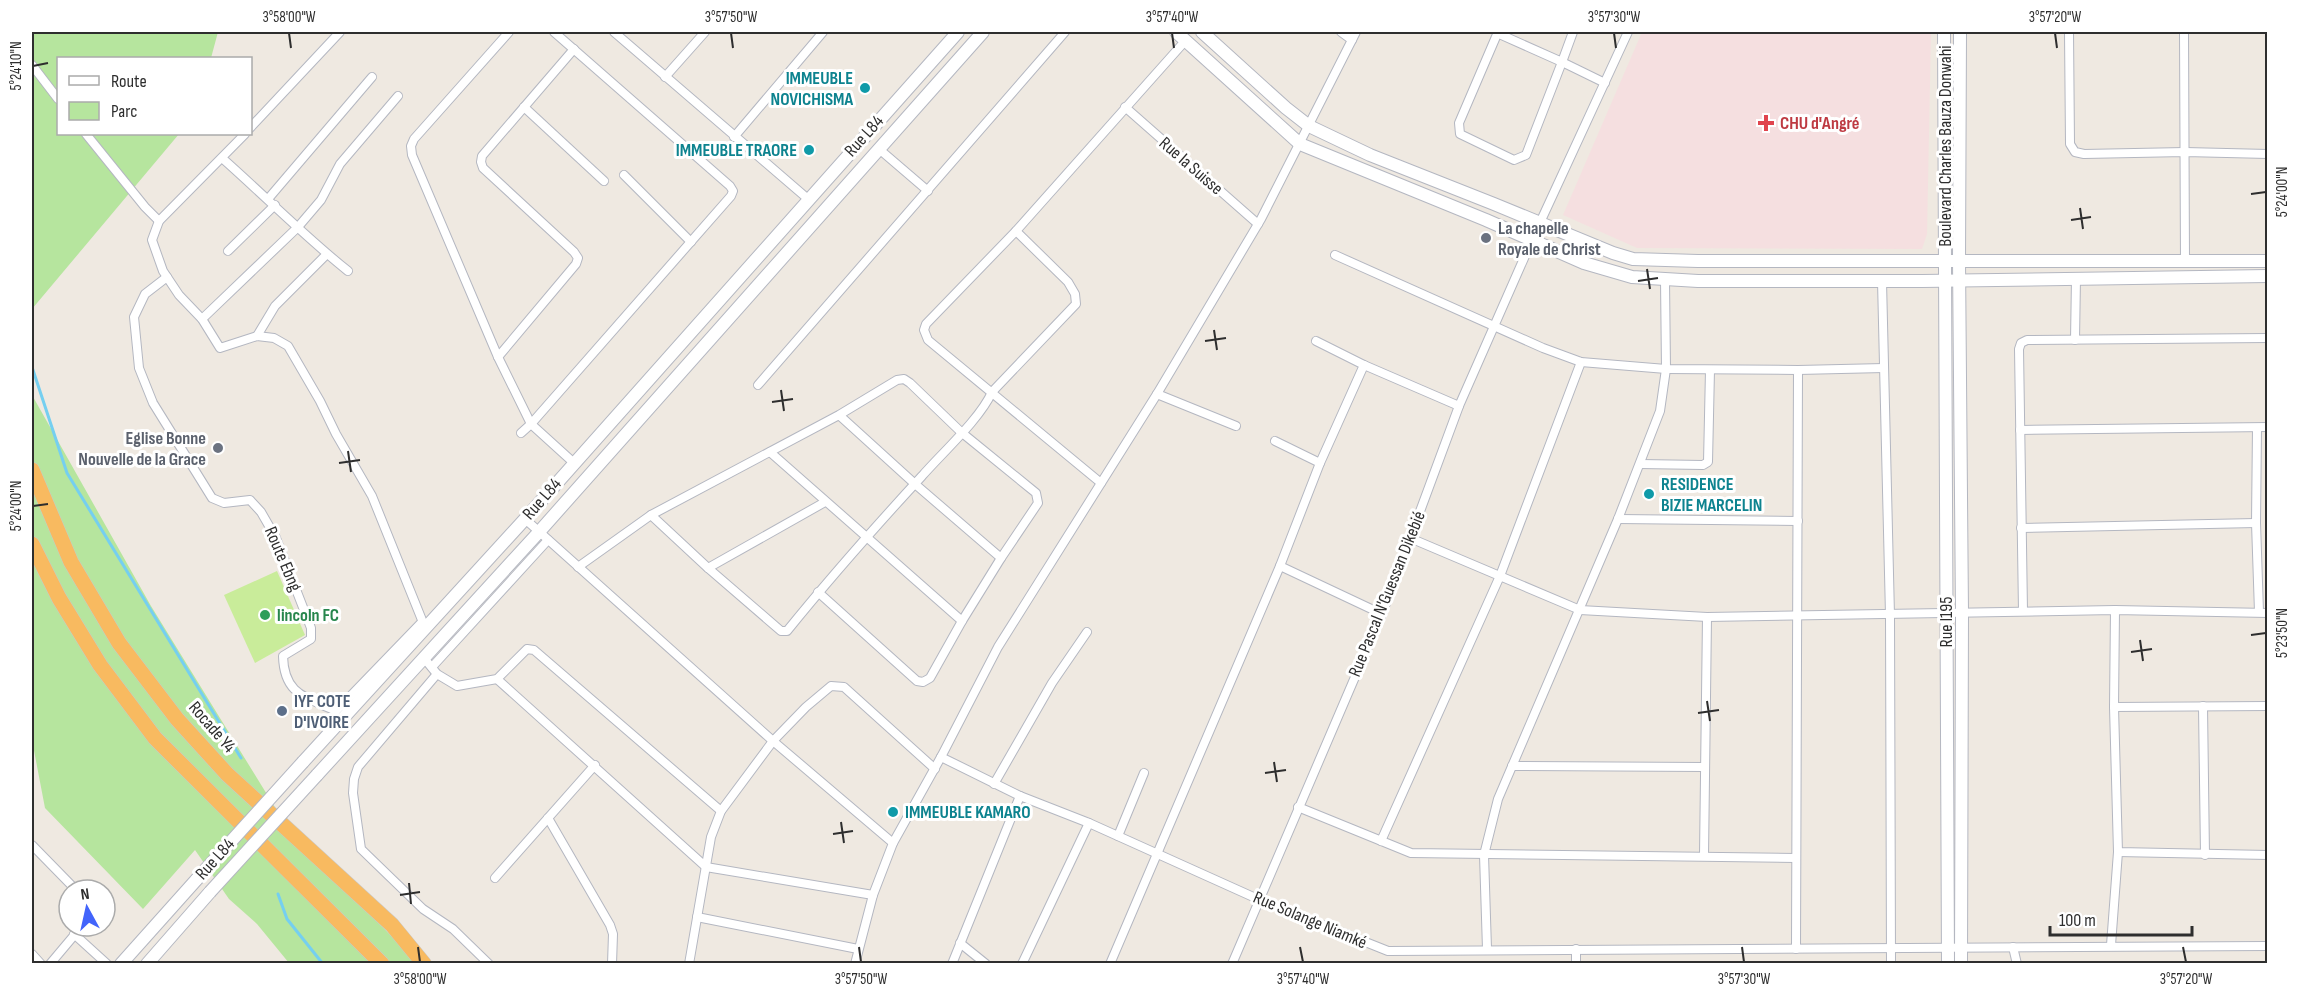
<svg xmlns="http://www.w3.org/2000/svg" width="2299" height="995" viewBox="0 0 2299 995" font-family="'Sofia Sans Condensed',sans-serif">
<rect width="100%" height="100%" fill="#efe9e1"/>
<path fill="#f5dfe0" d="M 1642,32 L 1931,32 L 1927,234 L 1922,249 L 1637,248 L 1563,215 Z"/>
<g fill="#b6e59e">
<path d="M 32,32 L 218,32 L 211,58 L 58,58 L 58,134 L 179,134 L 32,309 Z"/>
<path d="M 32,395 L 151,606 L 292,835 L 418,963 L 289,963 L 257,924 L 229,899 L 195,850 L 143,909 L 45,808 L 32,740 Z"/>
</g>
<path fill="#c9ec9a" d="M 277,571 L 305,635 L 255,663 L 224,595 Z"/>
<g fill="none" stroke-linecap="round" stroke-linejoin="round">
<g stroke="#75cff0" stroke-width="3">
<path d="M 32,367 L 67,473 L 241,758"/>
<path d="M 278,894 L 287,919 L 323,964"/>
</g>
<defs>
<g id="minor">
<path d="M 509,32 L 414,139 L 411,146 L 412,155 L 498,357 L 531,424 L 574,463"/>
<path d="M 614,32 L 808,199"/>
<path d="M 1341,32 L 1352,40"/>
<path d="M 1498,32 L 1459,123 L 1460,134 L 1514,160 L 1526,155 L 1562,62 L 1605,83"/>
<path d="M 2069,32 L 2070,144 L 2075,152 L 2084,154 L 2185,152 L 2268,154"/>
<path d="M 2184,32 L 2185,261"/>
<path d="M 1497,33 L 1562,62 L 1573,32"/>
<path d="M 32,65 L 58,99"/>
<path d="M 665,77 L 705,32"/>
<path d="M 524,107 L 604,181"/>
<path d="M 1125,107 L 1258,224"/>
<path d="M 250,128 L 340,32"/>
<path d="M 86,134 L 145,207 L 159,221"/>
<path d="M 245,134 L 159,221 L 152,240 L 163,271 L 179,295 L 202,319 L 220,348 L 257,336 L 274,338 L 288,346 L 320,401 L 336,434 L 372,496 L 424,625"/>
<path d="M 734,137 L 823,32"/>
<path d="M 879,149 L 928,191"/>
<path d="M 222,158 C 265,196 304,236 348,271"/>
<path d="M 624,175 L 691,242"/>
<path d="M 268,199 L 372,77"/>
<path d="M 228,251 L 275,205"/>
<path d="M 1335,255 L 1543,348 L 1581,362 L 1666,369 L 1798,370 L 1796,949"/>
<path d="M 167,277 L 145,294 L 134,317 L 139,368 L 153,403 L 212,498 L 224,503 L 250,500 L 261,512 L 276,538 L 311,628 L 311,639 L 283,656 C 284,695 306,697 336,711 L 422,622"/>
<path d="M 1882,281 L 1890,615 L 1891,964"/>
<path d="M 202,319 L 298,227 L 321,200 L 340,164 L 398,96"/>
<path d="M 257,336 L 275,306 L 327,254"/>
<path d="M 2075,340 L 2076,278"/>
<path d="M 1316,341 L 1364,365 L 1459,406"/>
<path d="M 498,357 L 576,264 L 578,258 L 574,252 L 483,168 L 481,162 L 482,156 L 574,49"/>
<path d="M 1798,370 L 1884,368"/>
<path d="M 758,385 L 1065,32"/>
<path d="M 1157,394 L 1236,426"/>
<path d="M 2257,428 L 2256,523 L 2259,612"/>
<path d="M 2020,430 L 2268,427"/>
<path d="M 521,433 L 531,424 L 731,196 L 733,191 L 730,186 L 554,32"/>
<path d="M 1275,441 L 1320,463"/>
<path d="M 770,452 L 962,621"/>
<path d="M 1640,464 L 1703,465 L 1708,462 L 1710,370"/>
<path d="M 1101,483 L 928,340 L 924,330 L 926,324 L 1016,231 L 1186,40"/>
<path d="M 651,515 L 708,568 L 781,631 L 787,631 C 830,578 875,527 922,476 C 942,453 980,419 992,392 L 1076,304 L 1075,294 L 1068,282 L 1016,231"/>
<path d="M 525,519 L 773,741 L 893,843"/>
<path d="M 1618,519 L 1798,521"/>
<path d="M 2021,528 L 2256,523"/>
<path d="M 1410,538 L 1580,610 L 1707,617 L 2115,610 L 2268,613"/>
<path d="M 1280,566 L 1382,614"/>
<path d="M 578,567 L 651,515 L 839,415 L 897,380 L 904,379 L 910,383 L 961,432 L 1036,493 L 1038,503 L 1001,558 L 915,484 L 839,415"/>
<path d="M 708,568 L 825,502"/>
<path d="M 818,592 L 917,681 L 923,682 L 930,678 L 962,621 L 1001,558"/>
<path d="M 2115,610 L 2114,707 L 2118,852 L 2268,855"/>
<path d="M 2023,611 L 2019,349 L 2021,343 L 2027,340 L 2268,338"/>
<path d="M 424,658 L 437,674 L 457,686 L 497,679 L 527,649 L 534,650 L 721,811"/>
<path d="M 432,667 L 548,540"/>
<path d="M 437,674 L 358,767 L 354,779 L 353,793 L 361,849 L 423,909 L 453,929 L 489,964"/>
<path d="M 497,679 L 706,867 L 873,895"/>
<path d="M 2203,706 L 2205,855"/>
<path d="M 2114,707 L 2268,706"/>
<path d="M 941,757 L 1020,796 L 1089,823 L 1260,900 L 1388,951 L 2268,946"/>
<path d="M 1512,766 L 1705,767"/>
<path d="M 994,784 L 1052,683 L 1087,632"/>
<path d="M 1298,807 L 1411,853 L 1796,858"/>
<path d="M 548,818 L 610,925 L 613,934 L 612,964"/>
<path d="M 1118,836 L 1144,773"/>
<path d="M 1381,841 L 1500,576 L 1581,362"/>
<path d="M 32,845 L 76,890"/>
<path d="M 1704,856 L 1707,617"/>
<path d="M 495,878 L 595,765"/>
<path d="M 697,917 L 858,949"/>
<path d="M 74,934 L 107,964"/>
<path d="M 960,943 L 986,964"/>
<path d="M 2111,945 L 2118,852"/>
<path d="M 2013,947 L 2017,964"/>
<path d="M 1487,949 L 1484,855 L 1498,799 L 1618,519 L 1660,411 L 1666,369 L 1665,280"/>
<path d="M 32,954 L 41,964"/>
<path d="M 50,964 L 82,926"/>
<path d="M 689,964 L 711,837 L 721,811 L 773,741 L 806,707 L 831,686 L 844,687 L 935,769"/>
<path d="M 855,964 L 873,895 L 893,843 L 941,757 L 998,647 L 1157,394 L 1261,219 L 1356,32"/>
<path d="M 952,964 L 1020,796"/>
<path d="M 1022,964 L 1089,823"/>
<path d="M 1110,964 L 1280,566 L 1320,463 L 1364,365"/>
<path d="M 1232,964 L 1382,614 L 1459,406 L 1532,240 L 1628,32"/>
<path d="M 1576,964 L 1576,949"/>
</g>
<g id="secondary">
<path d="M 1176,32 L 1300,144 L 1486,220 L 1584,263 L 1632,277 L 1698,281 L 1922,281 L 2268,276"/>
<path d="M 1202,32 L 1286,108 L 1309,126 L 1370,155 L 1494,204 L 1613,253 L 1633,259 L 1698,261 L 2268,261"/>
<path d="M 1944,32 L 1948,964"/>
<path d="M 1960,32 L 1959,261 L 1962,613 L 1961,964"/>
<path d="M 303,762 L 525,519 L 958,32"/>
<path d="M 317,775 L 539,532 L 983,32"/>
<path d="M 121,964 L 197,879"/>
<path d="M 147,964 L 210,892"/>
</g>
<g id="trunk">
<path d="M 32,470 L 71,562 L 119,643 L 177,719 L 227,774 L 392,925 L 424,964"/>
<path d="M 32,544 L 59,598 L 100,665 L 155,738 L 382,964"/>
</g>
</defs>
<use href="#minor" stroke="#b4b7c1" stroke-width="10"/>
<use href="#secondary" stroke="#b4b7c1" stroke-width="14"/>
<use href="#trunk" stroke="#c9c9c9" stroke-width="16"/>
<use href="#minor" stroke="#fff" stroke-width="8"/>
<use href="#secondary" stroke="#fff" stroke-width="12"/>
<use href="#trunk" stroke="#f8ba60" stroke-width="15"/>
<defs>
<g id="secondary-bridge">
<path d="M 197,879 L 303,762"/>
<path d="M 210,892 L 317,775"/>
</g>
</defs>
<use href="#secondary-bridge" stroke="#b4b7c1" stroke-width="14" stroke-linecap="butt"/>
<use href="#secondary-bridge" stroke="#fff" stroke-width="12"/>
</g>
<path fill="none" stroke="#2e2e2e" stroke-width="2" d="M 289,33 L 291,48M 731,33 L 733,48M 1172,33 L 1174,48M 1614,33 L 1616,48M 2055,33 L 2057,48M 33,66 L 48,63M 2251,194 L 2266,192M 2080,208 L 2083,229M 2071,220 L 2091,217M 1647,269 L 1650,289M 1638,281 L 1658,278M 1214,330 L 1217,350M 1205,341 L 1226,338M 781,390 L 784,411M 772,402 L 793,399M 348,451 L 351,472M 339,463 L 360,460M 33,506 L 48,504M 2251,635 L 2266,633M 2140,640 L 2143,661M 2131,652 L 2152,649M 1707,701 L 1710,721M 1698,713 L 1719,710M 1274,762 L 1277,782M 1265,773 L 1286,770M 841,822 L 844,843M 833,834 L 853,831M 409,883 L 411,904M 400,895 L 420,892M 418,947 L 420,962M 859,947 L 861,962M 1300,947 L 1303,962M 1742,947 L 1744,962M 2183,947 L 2186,962"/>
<g fill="#0f9aa8" stroke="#fff" stroke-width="2">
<circle cx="865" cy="88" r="6"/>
<circle cx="809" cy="150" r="6"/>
<circle cx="1649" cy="494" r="6"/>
<circle cx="893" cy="812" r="6"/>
</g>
<path fill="#e0444e" stroke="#fff" stroke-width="2" d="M1763 114h6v6h6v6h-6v6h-6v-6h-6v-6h6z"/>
<g fill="#6b7280" stroke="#fff" stroke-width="2">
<circle cx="1486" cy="238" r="6"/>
<circle cx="218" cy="448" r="6"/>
</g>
<circle fill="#2e9e5b" stroke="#fff" stroke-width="2" cx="265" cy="615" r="6"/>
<circle fill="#5c6f8a" stroke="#fff" stroke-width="2" cx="282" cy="711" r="6"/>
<g text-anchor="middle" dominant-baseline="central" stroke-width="6" stroke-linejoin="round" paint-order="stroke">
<g font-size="18" font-weight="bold" fill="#0d838f" stroke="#fff" text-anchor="end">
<text x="853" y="78">IMMEUBLE<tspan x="853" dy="21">NOVICHISMA</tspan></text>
<text x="797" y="150">IMMEUBLE TRAORE</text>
<text x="1661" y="484" text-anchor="start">RESIDENCE<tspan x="1661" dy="21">BIZIE MARCELIN</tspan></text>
<text x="905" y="812" text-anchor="start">IMMEUBLE KAMARO</text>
</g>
<g font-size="18" font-weight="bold" fill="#be3a42" stroke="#fff" text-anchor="start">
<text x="1780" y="123">CHU d'Angré</text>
</g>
<g font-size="18" fill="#2e2e2e" stroke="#fff">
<text transform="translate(864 136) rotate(-48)">Rue L84</text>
<text transform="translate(1945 146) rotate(-90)">Boulevard Charles Bauza Donwahi</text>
<text transform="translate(1191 166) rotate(41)">Rue la Suisse</text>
<text transform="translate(542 499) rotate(-49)">Rue L84</text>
<text transform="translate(283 559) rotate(67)">Route Ebng</text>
<text transform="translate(1387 594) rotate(-68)">Rue Pascal N'Guessan Dikebié</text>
<text transform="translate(1946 622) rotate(-90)">Rue I195</text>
<text transform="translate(212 727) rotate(49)">Rocade Y4</text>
<text transform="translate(215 859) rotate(-48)">Rue L84</text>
<text transform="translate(1310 920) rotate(23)">Rue Solange Niamké</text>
</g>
<g font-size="18" font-weight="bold" fill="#5b616d" stroke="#fff" text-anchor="start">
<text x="1498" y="228">La chapelle<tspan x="1498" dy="21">Royale de Christ</tspan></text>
<text x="206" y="438" text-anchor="end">Eglise Bonne<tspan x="206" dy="21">Nouvelle de la Grace</tspan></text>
</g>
<g font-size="18" font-weight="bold" fill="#27864d" stroke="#fff" text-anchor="start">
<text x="277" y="615">lincoln FC</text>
</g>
<g font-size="18" font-weight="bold" fill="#4e5e75" stroke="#fff" text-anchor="start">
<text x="294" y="701">IYF COTE<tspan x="294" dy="21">D'IVOIRE</tspan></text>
</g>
</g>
<rect width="2299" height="995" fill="none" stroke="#ffffff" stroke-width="66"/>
<rect x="57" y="57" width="195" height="78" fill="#ffffff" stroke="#ababab" stroke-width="1.5"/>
<rect x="69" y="76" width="30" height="9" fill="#ffffff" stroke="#ababab" stroke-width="1.5"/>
<text x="111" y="87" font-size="18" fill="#2e2e2e">Route</text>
<rect x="69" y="102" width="30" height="18" fill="#b6e59e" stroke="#ababab" stroke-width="1.5"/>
<text x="111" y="117" font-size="18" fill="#2e2e2e">Parc</text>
<g transform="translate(87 908) rotate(352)"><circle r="28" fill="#ffffff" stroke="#ababab" stroke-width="1.5"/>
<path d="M0-4.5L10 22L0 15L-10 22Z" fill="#4264fb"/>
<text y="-9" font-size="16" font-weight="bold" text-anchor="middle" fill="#2e2e2e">N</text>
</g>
<path d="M2050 926v9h142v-9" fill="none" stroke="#2e2e2e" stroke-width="3"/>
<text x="2059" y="926" font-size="18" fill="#2e2e2e" stroke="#ffffff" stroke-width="4.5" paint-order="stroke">100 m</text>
<rect x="33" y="33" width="2233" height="929" fill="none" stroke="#2e2e2e" stroke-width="2"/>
<g font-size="15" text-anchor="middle" fill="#2e2e2e">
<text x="289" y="22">3°58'00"W</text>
<text x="731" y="22">3°57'50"W</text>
<text x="1172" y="22">3°57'40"W</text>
<text x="1614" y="22">3°57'30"W</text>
<text x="2055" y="22">3°57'20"W</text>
<text transform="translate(16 66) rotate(-90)" y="5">5°24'10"N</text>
<text transform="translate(2282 192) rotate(-90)" y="5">5°24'00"N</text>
<text transform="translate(16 506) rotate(-90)" y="5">5°24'00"N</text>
<text transform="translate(2282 633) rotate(-90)" y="5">5°23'50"N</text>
<text x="420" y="984">3°58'00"W</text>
<text x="861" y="984">3°57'50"W</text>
<text x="1303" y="984">3°57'40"W</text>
<text x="1744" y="984">3°57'30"W</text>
<text x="2186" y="984">3°57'20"W</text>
</g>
</svg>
